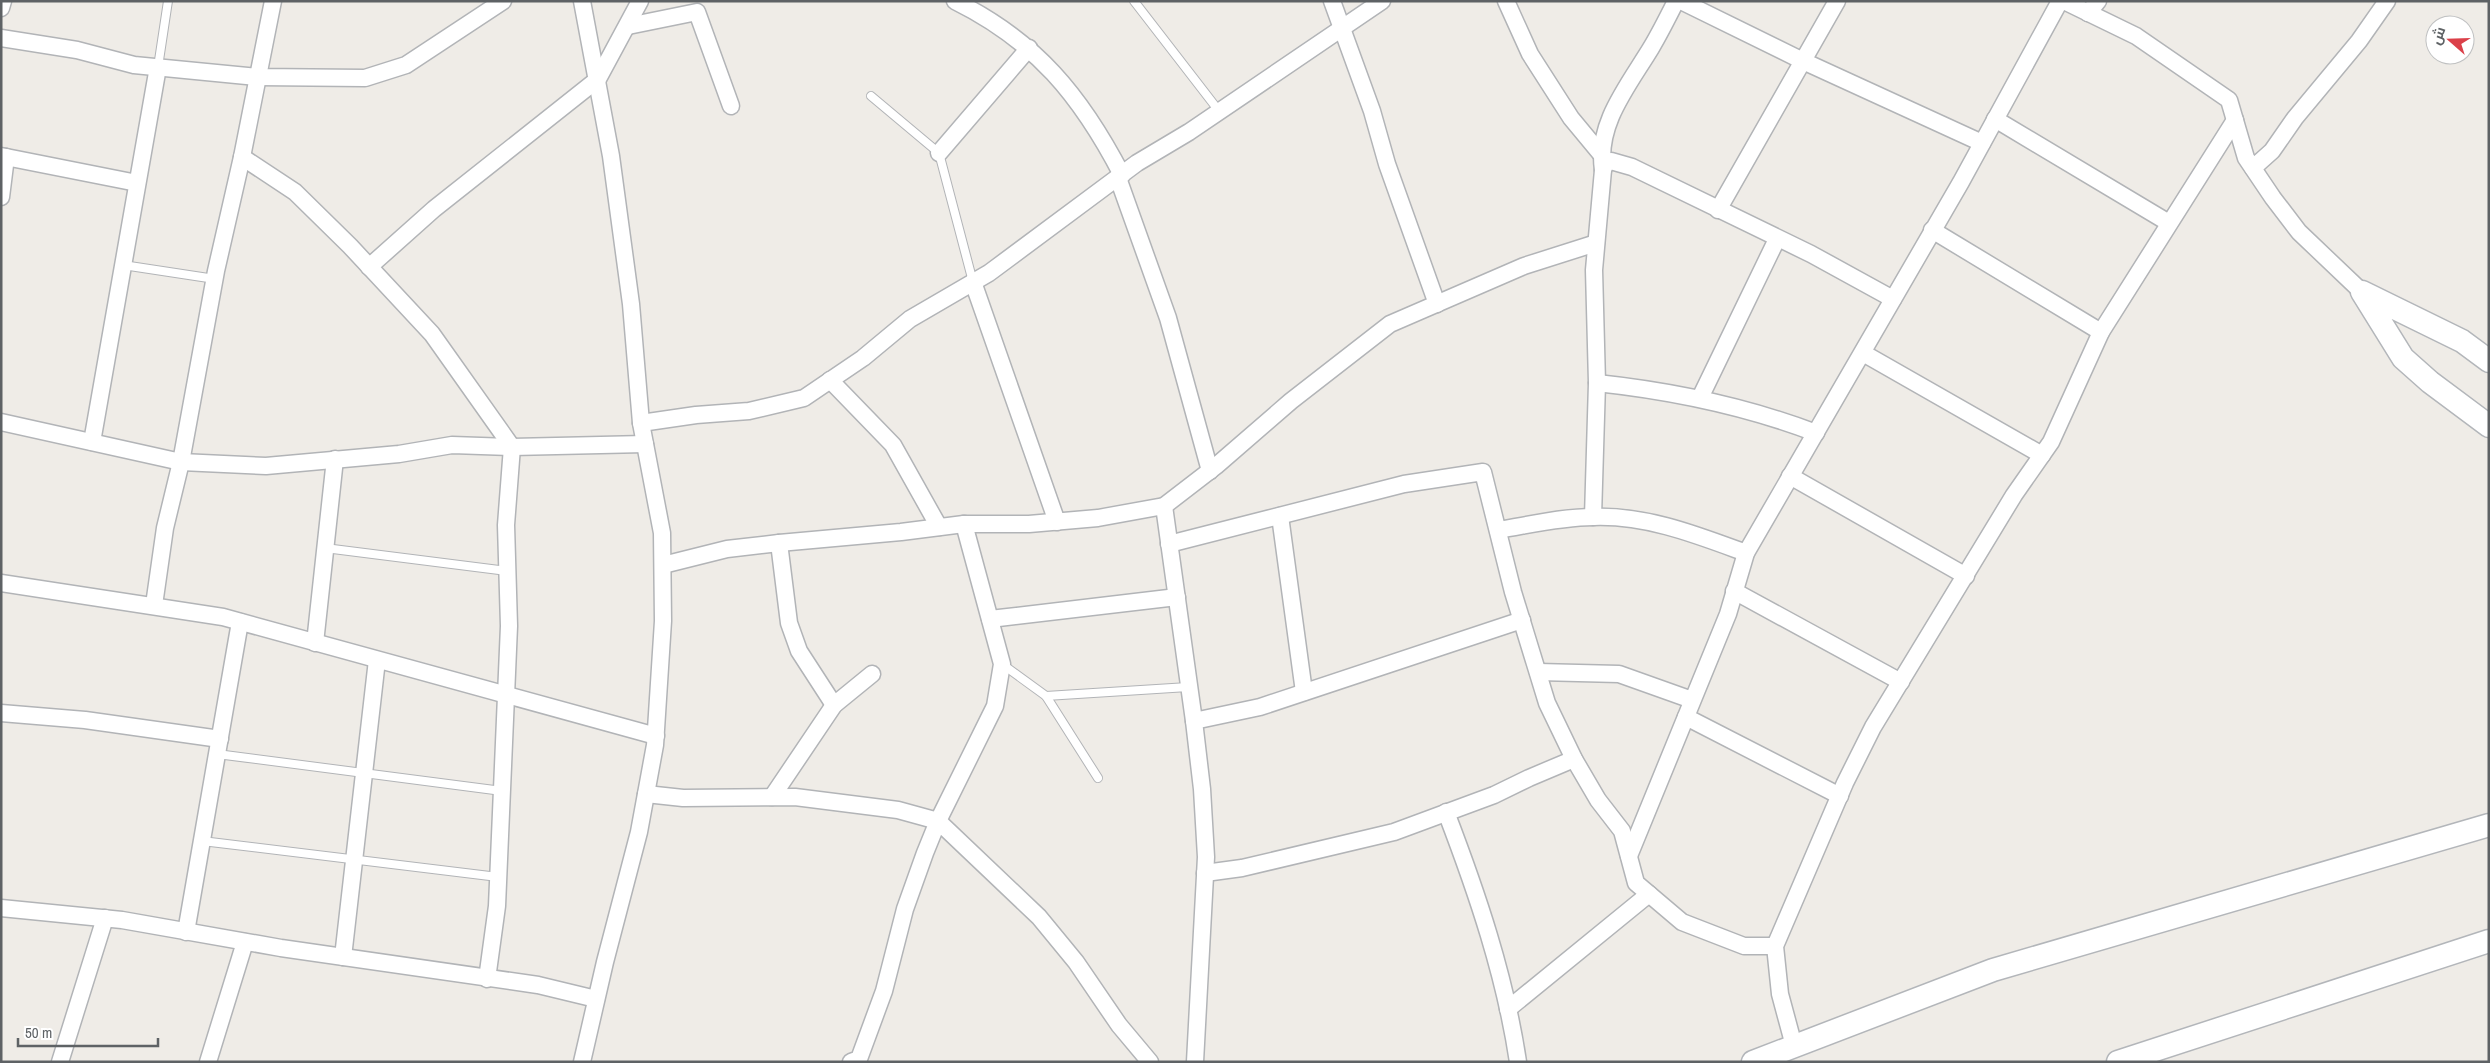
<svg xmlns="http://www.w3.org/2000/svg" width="2490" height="1063" viewBox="0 0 2490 1063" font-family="'Archivo Narrow',Cairo,sans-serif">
<rect width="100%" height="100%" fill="#efece7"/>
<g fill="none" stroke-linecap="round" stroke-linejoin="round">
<defs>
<g id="service">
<path d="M 1134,1 L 1219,111"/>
<path d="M 158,67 L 168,1"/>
<path d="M 871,96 L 939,153 L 973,282"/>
<path d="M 123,265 L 215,279"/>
<path d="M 325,548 L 507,571"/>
<path d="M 1002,664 L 1046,696 L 1098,778"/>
<path d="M 1046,696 L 1188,687"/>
<path d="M 217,754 L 502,791"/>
<path d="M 202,841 L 498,877"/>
</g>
<g id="minor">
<path d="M 955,1 C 1036,41 1081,96 1122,175"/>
<path d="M 1332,1 L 1372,111 L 1387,164 L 1437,304"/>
<path d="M 1506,1 L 1530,54 L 1571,118 L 1600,153"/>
<path d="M 1681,1 L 1803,61 L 1982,143"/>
<path d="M 2064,1 L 2136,36 L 2229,100 L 2246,158 L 2273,198 L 2299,232 L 2362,292"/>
<path d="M 1,8 L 3,1"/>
<path d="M 2088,13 L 2098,1"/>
<path d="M 628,26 L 697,12 L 731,106"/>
<path d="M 1,38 L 77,50 L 134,65 L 257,77 L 365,78 L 406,65 L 503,1"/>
<path d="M 1995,119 L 2169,223"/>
<path d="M 939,153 L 1029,48"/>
<path d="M 1,156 L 137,183"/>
<path d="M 242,157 L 295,192 L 350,246 L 432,334 L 512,447 L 506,525 L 509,626 L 497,906 L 487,979"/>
<path d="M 2253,168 L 2272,151 L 2295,118 L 2359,41 L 2387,1"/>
<path d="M 1603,170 C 1596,124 1628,86 1651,48 C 1660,33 1668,17 1676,1"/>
<path d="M 1118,178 L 1168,318 L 1210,471"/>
<path d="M 1,197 L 6,157"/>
<path d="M 1718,210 L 1837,1"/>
<path d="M 1932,230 L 2101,332"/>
<path d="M 369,267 L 434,209 L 598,79 L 640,1"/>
<path d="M 973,282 L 1057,522"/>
<path d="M 1863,353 L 2042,455"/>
<path d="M 830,380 L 893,445 L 939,527"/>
<path d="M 1597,383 C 1672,391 1745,406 1816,433"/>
<path d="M 1700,398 L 1777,239"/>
<path d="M 1,422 L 181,462 L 266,466 L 399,454 L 452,445 L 512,447 L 645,444"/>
<path d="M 641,423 L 696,415 L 749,411 L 804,398 L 863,358 L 910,319 L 989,273 L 1137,163 L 1189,132 L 1382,1"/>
<path d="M 92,442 L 158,67"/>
<path d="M 1790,476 L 1966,576"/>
<path d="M 1164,506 L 1194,721 L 1202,789 L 1206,857 L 1195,1062"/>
<path d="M 1280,516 L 1304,692"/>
<path d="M 1593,517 L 1597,383 L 1594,270 L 1603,170 L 1606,162 L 1611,161 L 1632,167 L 1811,254 L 1893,299"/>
<path d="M 1498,530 C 1529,525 1562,517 1593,517 C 1647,515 1697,535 1746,553"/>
<path d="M 779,543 L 789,623 L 799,651 L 834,705"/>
<path d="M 1169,544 L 1404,484 L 1483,472 L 1513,592 L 1547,703 L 1574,759 L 1598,800 L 1622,831 L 1636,883 L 1682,922 L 1744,946 L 1775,946"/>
<path d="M 663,565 L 727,549 L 779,543 L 901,532 L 964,524 L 1029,524 L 1098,518 L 1164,506 L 1216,466 L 1291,401 L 1390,324 L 1524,266 L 1596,243"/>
<path d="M 1,583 L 223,617 L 656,736"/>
<path d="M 1734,591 L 1901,682"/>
<path d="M 154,605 L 165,528 L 181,462 L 216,271 L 242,157 L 273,1"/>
<path d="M 990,619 L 1177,597"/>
<path d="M 315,643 L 335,459"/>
<path d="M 1538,672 L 1619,674 L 1692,700"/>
<path d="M 1,713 L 85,720 L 220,739"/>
<path d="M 1686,717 L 1840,796"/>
<path d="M 1194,721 L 1260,707 L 1522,620"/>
<path d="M 646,794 L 683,798 L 795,797 L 898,810 L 938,821 L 1039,917 L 1076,962 L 1119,1025 L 1150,1062"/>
<path d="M 772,797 L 834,705 L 872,674"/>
<path d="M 1446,812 C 1477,893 1505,975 1518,1062"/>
<path d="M 1629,856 L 1728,614 L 1746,553 L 1961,182 L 2060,1"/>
<path d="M 1205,873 L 1242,868 L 1394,832 L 1494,795 L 1529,778 L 1574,759"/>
<path d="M 1,908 L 122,920 L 281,948 L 538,985 L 596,999"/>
<path d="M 186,932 L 240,622"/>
<path d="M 343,957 L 377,660"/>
<path d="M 1508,1009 L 1649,894"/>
<path d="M 1794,1046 L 1780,994 L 1775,946 L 1845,783 L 1873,727 L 2014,495 L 2051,442 L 2101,332 L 2235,120"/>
<path d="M 60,1062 L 105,918"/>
<path d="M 208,1062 L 245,942"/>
<path d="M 582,1062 L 605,962 L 639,832 L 655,745 L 663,621 L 662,533 L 641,423 L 631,304 L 611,156 L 582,1"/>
<path d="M 851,1062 L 859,1059 L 884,991 L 905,909 L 925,853 L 938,821 L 995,706 L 1002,664 L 964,524"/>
</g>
<g id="secondary">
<path d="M 2489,361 L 2462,341 L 2362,292 L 2403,358 L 2430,382 L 2489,426"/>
<path d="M 1753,1062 L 1993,970 L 2489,825"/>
<path d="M 2118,1062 L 2489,941"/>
</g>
</defs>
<use href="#service" stroke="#b2b4b7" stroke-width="10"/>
<use href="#minor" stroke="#b2b4b7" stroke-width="19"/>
<use href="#secondary" stroke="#b3b6ba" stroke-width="25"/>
<use href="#service" stroke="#fff" stroke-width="8"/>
<use href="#minor" stroke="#fff" stroke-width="16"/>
<use href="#secondary" stroke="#fff" stroke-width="22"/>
</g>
<rect width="2490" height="1063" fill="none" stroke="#5e6265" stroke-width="5"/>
<g transform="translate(2450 40) rotate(290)"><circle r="24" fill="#ffffff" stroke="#bfc0c1"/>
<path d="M0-4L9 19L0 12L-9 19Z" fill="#db4049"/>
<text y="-8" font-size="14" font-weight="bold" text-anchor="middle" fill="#5e6265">ش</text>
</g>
<path d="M18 1038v8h140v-8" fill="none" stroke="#5e6265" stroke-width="2.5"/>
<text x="25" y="1038" font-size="15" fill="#5e6265" stroke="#ffffff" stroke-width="4" paint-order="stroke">50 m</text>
</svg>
